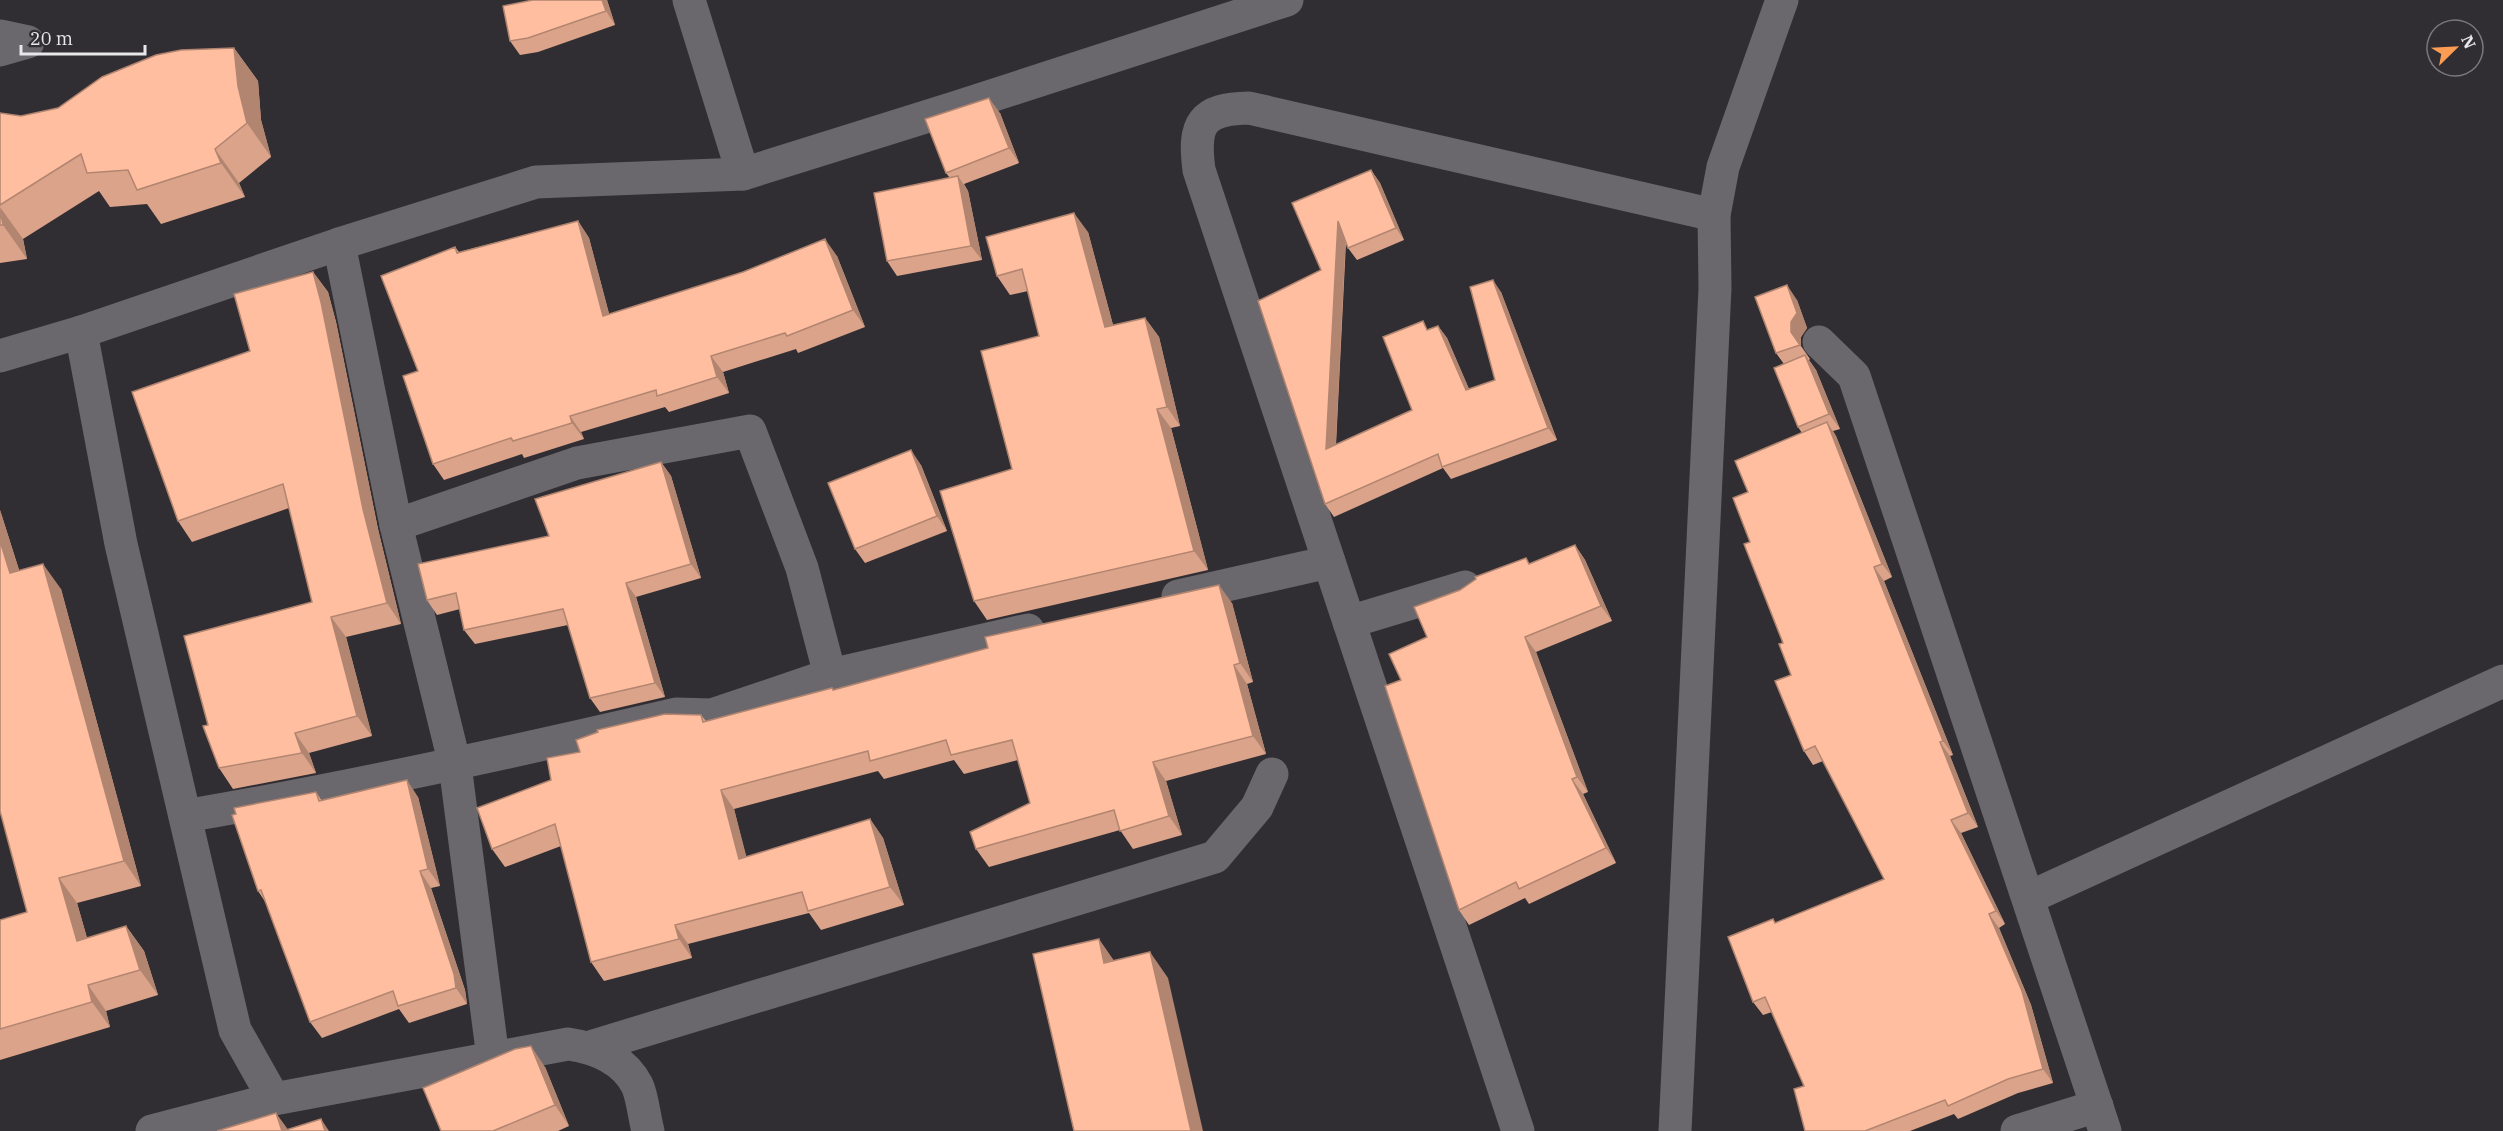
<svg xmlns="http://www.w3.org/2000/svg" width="2503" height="1131" viewBox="0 0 2503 1131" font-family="'IBM Plex Serif',serif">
<rect width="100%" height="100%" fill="#312e33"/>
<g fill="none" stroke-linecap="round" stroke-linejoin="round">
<g stroke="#6a676d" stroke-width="33">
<path d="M 689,0 L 743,174"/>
<path d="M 0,36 L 28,42 L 0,50"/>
<path d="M 339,244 L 396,525 L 455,765 L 493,1058"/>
<path d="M 81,332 L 121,544 L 235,1030 L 274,1099"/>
<path d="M 1819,342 L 1854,376 L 2105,1131"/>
<path d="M 0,356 L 81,332 L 339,244 L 536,182 L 743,174 L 954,108 L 1287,0"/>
<path d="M 396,525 L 577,463 L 750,431 L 802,568 L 830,675"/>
<path d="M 1178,596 L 1329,562"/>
<path d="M 1349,622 L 1465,587"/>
<path d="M 185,816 C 350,788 513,752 676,714 L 712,715 L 830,675 L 1028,630"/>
<path d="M 2028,898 L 2503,681"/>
<path d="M 590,1047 L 1215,857 L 1257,807 L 1272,774"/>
<path d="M 152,1131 L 274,1099 L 568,1044 C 596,1048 623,1058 637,1085 C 643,1098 644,1117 648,1131"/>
<path d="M 1518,1131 L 1199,170 C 1193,124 1201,109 1249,108 L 1714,215"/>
<path d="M 1675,1131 L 1715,288 L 1714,215 L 1723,167 L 1782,0"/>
<path d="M 2017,1131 L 2097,1106"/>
</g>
</g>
<g fill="#dba38a">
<path d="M 607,0 L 615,25 L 538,52 L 520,55 L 510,41 Z"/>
<path d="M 234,48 L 258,81 L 261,120 L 271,157 L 239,183 L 245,197 L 161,224 L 147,204 L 110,207 L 99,191 L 23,239 L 27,259 L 0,263 L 0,113 L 21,116 L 58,108 Z"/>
<path d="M 1000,113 L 1019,163 L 964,184 L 968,191 L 982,260 L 897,276 L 887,261 L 950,178 L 946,173 Z"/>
<path d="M 1371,170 L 1380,183 L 1404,240 L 1357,260 L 1348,248 L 1346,242 L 1336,445 L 1412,410 L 1429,329 L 1438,326 L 1447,338 L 1469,389 L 1495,380 L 1501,292 L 1557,440 L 1451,479 L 1443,468 L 1334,517 L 1325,504 L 1321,270 Z"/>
<path d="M 578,221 L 589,238 L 609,314 L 837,256 L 865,327 L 798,353 L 796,349 L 723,372 L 729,393 L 669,412 L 665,407 L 581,432 L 584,439 L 524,458 L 522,454 L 444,480 L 433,464 L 418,371 L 455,247 L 459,252 Z"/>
<path d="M 1088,232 L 1113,325 L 1145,318 L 1159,337 L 1180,426 L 1171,428 L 1208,570 L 987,620 L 974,601 L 1012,469 L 1039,336 L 1028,291 L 1010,295 L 997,276 Z"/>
<path d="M 313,272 L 328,292 L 336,322 L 378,529 L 401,624 L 346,637 L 372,736 L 309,753 L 316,773 L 233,789 L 219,768 L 208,725 L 312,602 L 289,508 L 192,542 L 178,521 Z"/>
<path d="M 1797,300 L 1807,328 L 1801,337 L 1801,346 L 1810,359 L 1809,360 L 1816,370 L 1840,429 L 1833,431 L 1836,436 L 1892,577 L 1884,581 L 1953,755 L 1950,756 L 1978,827 L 1961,833 L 2005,924 L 1999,928 L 2031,1005 L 2053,1083 L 2018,1093 L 1958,1119 L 1954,1114 L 1910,1131 L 1805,1131 L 1804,1086 L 1772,1012 L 1763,1015 L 1753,1002 L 1776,923 L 1884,879 L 1823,761 L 1813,765 L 1804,751 L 1791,675 L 1783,643 L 1750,542 L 1748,492 L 1802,433 L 1798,427 L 1784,364 L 1776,353 Z"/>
<path d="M 661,462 L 671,476 L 701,578 L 636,597 L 665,697 L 600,712 L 590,698 L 568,625 L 475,644 L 464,630 L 460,609 L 437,615 L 427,600 L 549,536 Z"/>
<path d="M 921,465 L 947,531 L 865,563 L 855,549 Z"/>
<path d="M 0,510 L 19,570 L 61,589 L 141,886 L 77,903 L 87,938 L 126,926 L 144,951 L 158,995 L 106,1011 L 110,1027 L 0,1060 L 0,920 L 27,912 Z"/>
<path d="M 1575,545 L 1585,560 L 1612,621 L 1536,652 L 1588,792 L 1583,794 L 1616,863 L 1529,904 L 1525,898 L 1469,925 L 1459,910 L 1401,680 L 1427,637 L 1460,590 L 1476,579 L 1530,564 Z"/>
<path d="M 1232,603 L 1253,682 L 1247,684 L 1266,754 L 1166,781 L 1182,835 L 1133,849 L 1120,830 L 989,867 L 976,849 L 1030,803 L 1018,760 L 964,774 L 954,760 L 884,779 L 878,771 L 734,809 L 746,857 L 870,819 L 883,838 L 904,905 L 821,930 L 809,913 L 688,944 L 692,958 L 604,981 L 591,962 L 561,846 L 505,867 L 492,849 L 551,780 L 580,752 L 701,715 L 706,721 L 832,688 L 834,690 Z"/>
<path d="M 316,792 L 322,801 L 418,797 L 440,886 L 431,888 L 465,990 L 467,1004 L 409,1023 L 399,1009 L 322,1038 L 310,1022 L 266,903 L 258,891 Z"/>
<path d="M 545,1067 L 569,1126 L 558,1131 L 441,1131 Z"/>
</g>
<g fill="#b28570">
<path d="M 602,0 L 607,0 L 615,25 L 606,11 Z"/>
<path d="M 234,48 L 258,81 L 261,120 L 271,157 L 247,123 L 238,86 Z"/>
<path d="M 989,98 L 1000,113 L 1019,163 L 1009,148 Z"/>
<path d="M 215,149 L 239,183 L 245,197 L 221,163 Z"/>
<path d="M 1371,170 L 1380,183 L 1404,240 L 1396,228 Z"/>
<path d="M 958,176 L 968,191 L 982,260 L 971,246 Z"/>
<path d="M 0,207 L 23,239 L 27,259 L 3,225 Z"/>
<path d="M 1074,213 L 1088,232 L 1119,347 L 1105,327 Z"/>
<path d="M 578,221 L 589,238 L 614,332 L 603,316 Z"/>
<path d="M 1338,221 L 1346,233 L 1335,461 L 1326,449 Z"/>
<path d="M 825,239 L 837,256 L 865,327 L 853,310 Z"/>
<path d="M 313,272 L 328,292 L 336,322 L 378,529 L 401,624 L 387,603 L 363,509 Z"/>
<path d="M 1493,280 L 1501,292 L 1557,440 L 1548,428 Z"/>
<path d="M 1787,285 L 1797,300 L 1807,328 L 1801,337 L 1801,347 L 1791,332 Z"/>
<path d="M 1145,318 L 1159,337 L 1180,426 L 1167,407 Z"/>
<path d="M 1438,326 L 1447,338 L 1475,403 L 1466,390 Z"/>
<path d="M 1805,355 L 1816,370 L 1840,429 L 1829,414 Z"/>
<path d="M 711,356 L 723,372 L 729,393 L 717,377 Z"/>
<path d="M 1157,409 L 1171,428 L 1208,570 L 1194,551 Z"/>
<path d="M 570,416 L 581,432 L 584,439 L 572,423 Z"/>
<path d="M 1827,422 L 1836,436 L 1892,577 L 1882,564 Z"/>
<path d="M 911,450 L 921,465 L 947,531 L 937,516 Z"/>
<path d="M 661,462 L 671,476 L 701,578 L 691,564 Z"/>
<path d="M 0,510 L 28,598 L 10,573 L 0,541 Z"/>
<path d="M 1575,545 L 1585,560 L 1612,621 L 1601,606 Z"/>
<path d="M 43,564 L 61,589 L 141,886 L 124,861 Z"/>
<path d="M 1874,567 L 1884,581 L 1953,755 L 1943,741 Z"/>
<path d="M 626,583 L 636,597 L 665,697 L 655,683 Z"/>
<path d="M 1219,585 L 1232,603 L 1253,682 L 1240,663 Z"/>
<path d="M 331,617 L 346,637 L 372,736 L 357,716 Z"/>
<path d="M 1525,637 L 1536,652 L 1588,792 L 1577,777 Z"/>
<path d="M 1234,665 L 1247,684 L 1266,754 L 1253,736 Z"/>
<path d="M 295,733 L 309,753 L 316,773 L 302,753 Z"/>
<path d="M 1940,742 L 1950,756 L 1978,827 L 1968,813 Z"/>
<path d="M 1153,762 L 1166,781 L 1182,835 L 1169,816 Z"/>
<path d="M 1572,779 L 1583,794 L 1616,863 L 1606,848 Z"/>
<path d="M 407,780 L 418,797 L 440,886 L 428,869 Z"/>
<path d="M 721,790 L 734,809 L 752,878 L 739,859 Z"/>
<path d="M 870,819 L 883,838 L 904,905 L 890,887 Z"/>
<path d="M 1951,820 L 1961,833 L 2005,924 L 1996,911 Z"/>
<path d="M 420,871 L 431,888 L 465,990 L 467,1004 L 456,988 Z"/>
<path d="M 59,878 L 77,903 L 95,966 L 77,941 Z"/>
<path d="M 1989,914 L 1999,928 L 2031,1005 L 2053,1083 L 2043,1069 Z"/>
<path d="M 675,925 L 688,944 L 692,958 L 679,939 Z"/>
<path d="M 126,926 L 144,951 L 158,995 L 140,970 Z"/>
<path d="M 1099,939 L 1117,965 L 1104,963 Z"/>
<path d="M 1150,952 L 1168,978 L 1203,1131 L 1191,1131 Z"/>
<path d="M 88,985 L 106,1011 L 110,1027 L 92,1002 Z"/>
<path d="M 531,1046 L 545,1067 L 569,1126 L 555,1105 Z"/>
<path d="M 276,1113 L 289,1131 L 282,1131 Z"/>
<path d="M 321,1119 L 329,1131 L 325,1131 Z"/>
</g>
<g fill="#ffbea0" stroke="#b28570" stroke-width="1.5">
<path d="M 533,0 L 602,0 L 606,11 L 528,38 L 510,41 L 503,6 Z"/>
<path d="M 234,48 L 238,86 L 247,123 L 215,149 L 221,163 L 137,190 L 128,170 L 87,173 L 81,154 L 0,205 L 0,113 L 21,116 L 58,108 L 102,77 L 156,55 L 181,50 Z"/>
<path d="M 989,98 L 1009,148 L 946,173 L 925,119 Z"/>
<path d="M 1371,170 L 1396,228 L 1348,248 L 1338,221 L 1326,449 L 1412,410 L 1383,337 L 1423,321 L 1427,330 L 1438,326 L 1466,390 L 1495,380 L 1470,287 L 1493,280 L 1548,428 L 1442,467 L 1438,454 L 1325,504 L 1258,301 L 1321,270 L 1292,203 Z"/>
<path d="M 958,176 L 971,246 L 887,261 L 874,193 Z"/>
<path d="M 0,210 L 3,225 L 0,225 Z"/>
<path d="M 1074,213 L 1105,327 L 1145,318 L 1167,407 L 1157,409 L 1194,551 L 974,601 L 940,491 L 1012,469 L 981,351 L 1039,336 L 1022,269 L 997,276 L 986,237 Z"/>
<path d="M 578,221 L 603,316 L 743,272 L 825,239 L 853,310 L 787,336 L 785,333 L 711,356 L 717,377 L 657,396 L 656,390 L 570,416 L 572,423 L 513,441 L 511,438 L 433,464 L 403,376 L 418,371 L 381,276 L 455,247 L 457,253 Z"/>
<path d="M 313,272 L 321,302 L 363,509 L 387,603 L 331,617 L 357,716 L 295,733 L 302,753 L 219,768 L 203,726 L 208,725 L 184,636 L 312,602 L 283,484 L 178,521 L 132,392 L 250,351 L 234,294 Z"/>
<path d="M 1787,285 L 1797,313 L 1791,322 L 1791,332 L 1800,345 L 1776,353 L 1755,297 Z"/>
<path d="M 1805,355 L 1829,414 L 1798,427 L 1774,368 Z"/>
<path d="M 1827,422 L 1882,564 L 1874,567 L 1943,741 L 1940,742 L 1968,813 L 1951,820 L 1996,911 L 1989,914 L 2022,991 L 2043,1069 L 2008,1079 L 1948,1106 L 1945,1100 L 1865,1131 L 1805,1131 L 1794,1089 L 1804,1086 L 1765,997 L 1753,1002 L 1728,937 L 1773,919 L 1775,923 L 1884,879 L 1815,746 L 1804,751 L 1775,681 L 1791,675 L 1779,644 L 1783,643 L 1744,544 L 1750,542 L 1733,498 L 1748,492 L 1735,461 Z"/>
<path d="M 911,450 L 937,516 L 855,549 L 828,483 Z"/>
<path d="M 661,462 L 691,564 L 626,583 L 655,683 L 590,698 L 563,609 L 464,630 L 456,593 L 427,600 L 418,564 L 549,536 L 535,499 Z"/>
<path d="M 0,541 L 10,573 L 43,564 L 124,861 L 59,878 L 77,941 L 126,926 L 140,970 L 88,985 L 92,1002 L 0,1029 L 0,920 L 27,912 L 0,811 Z"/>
<path d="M 1575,545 L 1601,606 L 1525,637 L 1577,777 L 1572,779 L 1606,848 L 1519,889 L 1516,882 L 1459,910 L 1385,686 L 1401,680 L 1389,654 L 1427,637 L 1414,607 L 1460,590 L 1476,579 L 1475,577 L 1526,558 L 1529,564 Z"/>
<path d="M 1219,585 L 1240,663 L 1234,665 L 1253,736 L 1153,762 L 1169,816 L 1120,831 L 1114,810 L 976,849 L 970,832 L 1030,803 L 1012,740 L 951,755 L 946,740 L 870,761 L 868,751 L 721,790 L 739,859 L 870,819 L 890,887 L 808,911 L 802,892 L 675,925 L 679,939 L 591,962 L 555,824 L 492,849 L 477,808 L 551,780 L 547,758 L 580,752 L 576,740 L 598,732 L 597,730 L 665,714 L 701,715 L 703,722 L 832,688 L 833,690 L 988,648 L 985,637 Z"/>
<path d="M 407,780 L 428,869 L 420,871 L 454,974 L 456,988 L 398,1006 L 393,991 L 310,1022 L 261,890 L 258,891 L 232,815 L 236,814 L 234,808 L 316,792 L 319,801 Z"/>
<path d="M 1099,939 L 1104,963 L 1150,952 L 1191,1131 L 1074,1131 L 1033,954 Z"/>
<path d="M 531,1046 L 555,1105 L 493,1131 L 441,1131 L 423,1088 L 515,1049 Z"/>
<path d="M 276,1113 L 282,1131 L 217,1131 Z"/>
<path d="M 321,1119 L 325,1131 L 283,1131 Z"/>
</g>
<g transform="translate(2455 48) rotate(66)"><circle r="28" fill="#312e33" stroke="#7a787c" stroke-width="1.5"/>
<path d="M0-4.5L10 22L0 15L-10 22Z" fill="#fc9d53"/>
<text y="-9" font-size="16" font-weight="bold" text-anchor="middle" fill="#e8e7ea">N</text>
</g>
<path d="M21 45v9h124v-9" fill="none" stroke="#e8e7ea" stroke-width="3"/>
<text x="30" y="45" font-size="18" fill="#e8e7ea" stroke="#312e33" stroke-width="4.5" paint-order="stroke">20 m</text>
</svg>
